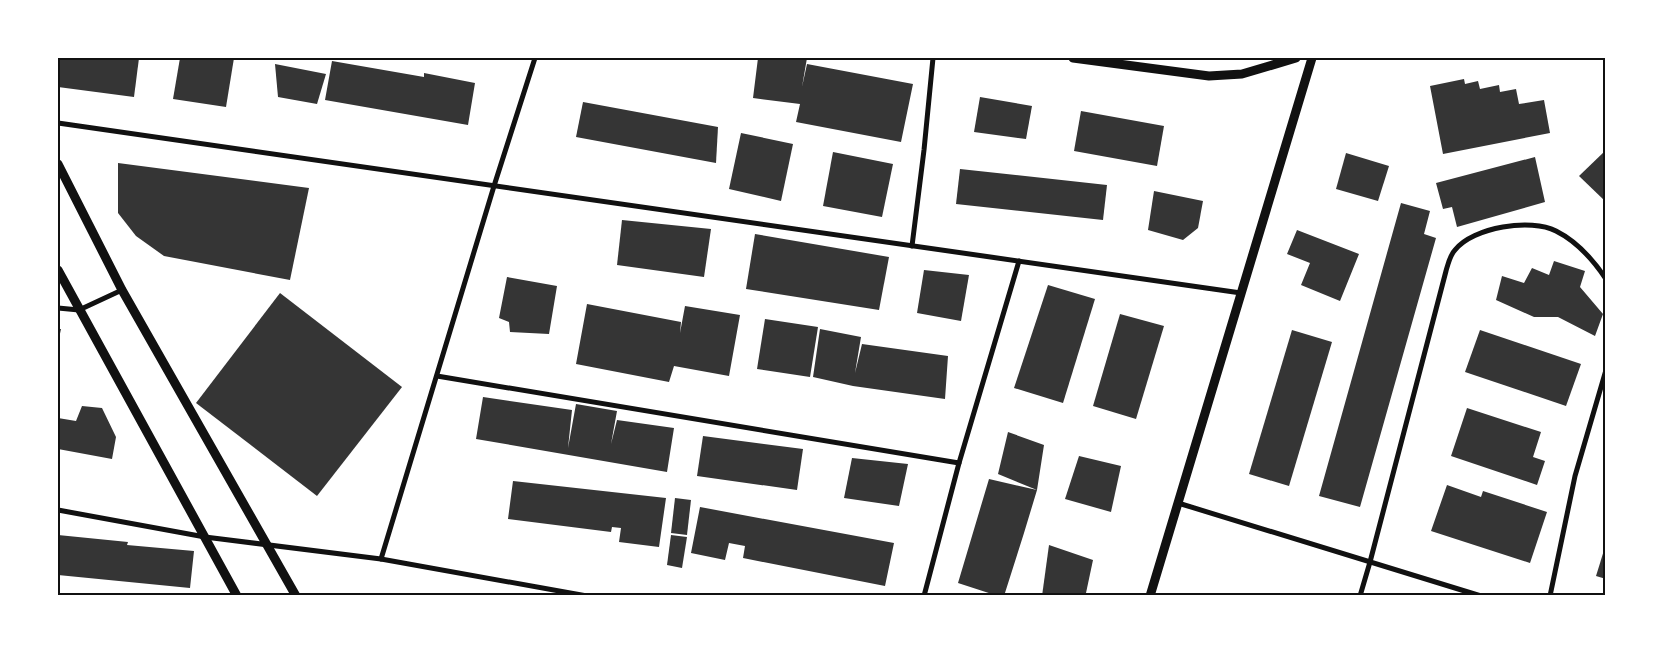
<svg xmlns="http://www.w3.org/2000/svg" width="1663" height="653" viewBox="0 0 1663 653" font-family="'Varela Round',sans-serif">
<rect width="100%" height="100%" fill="#fff"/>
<g fill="#353535">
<path d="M 58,58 L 139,58 L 134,97 L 58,87 Z"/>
<path d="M 180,58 L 234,58 L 226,107 L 173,99 Z"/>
<path d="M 758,58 L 807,58 L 802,87 L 807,64 L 913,84 L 901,142 L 796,122 L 800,104 L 753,98 Z"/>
<path d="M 332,61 L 424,77 L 424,73 L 475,83 L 468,125 L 325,100 Z"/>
<path d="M 275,64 L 326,74 L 317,104 L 278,97 Z"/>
<path d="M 1464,79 L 1465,84 L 1478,81 L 1480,89 L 1499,85 L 1500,92 L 1516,89 L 1519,104 L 1544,100 L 1550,133 L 1443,154 L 1430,86 Z"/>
<path d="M 980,97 L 1032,106 L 1026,139 L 974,132 Z"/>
<path d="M 583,102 L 718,127 L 716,163 L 576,137 Z"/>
<path d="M 1081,111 L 1164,126 L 1157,166 L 1074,151 Z"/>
<path d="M 741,133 L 793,144 L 781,201 L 729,189 Z"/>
<path d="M 1606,150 L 1606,202 L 1579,176 Z"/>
<path d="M 833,152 L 893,164 L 882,217 L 823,206 Z"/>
<path d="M 1346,153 L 1389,166 L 1378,201 L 1336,189 Z"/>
<path d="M 1535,157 L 1545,202 L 1457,227 L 1452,207 L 1443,209 L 1436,183 Z"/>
<path d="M 118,163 L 309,188 L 290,280 L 164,256 L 136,236 L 118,213 Z"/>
<path d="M 960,169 L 1107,185 L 1103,220 L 956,204 Z"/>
<path d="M 1154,191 L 1203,201 L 1198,228 L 1183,240 L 1148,230 Z"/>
<path d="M 1401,203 L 1430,211 L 1424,234 L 1436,238 L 1360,507 L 1319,496 Z"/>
<path d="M 622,220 L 711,229 L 704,277 L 617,265 Z"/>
<path d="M 1297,230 L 1359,254 L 1340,301 L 1301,285 L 1310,263 L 1287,254 Z"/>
<path d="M 755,234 L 889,257 L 879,310 L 746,289 Z"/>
<path d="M 1554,261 L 1585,271 L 1580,287 L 1603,314 L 1595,336 L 1558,317 L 1534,317 L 1496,300 L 1502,276 L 1524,283 L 1532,268 L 1549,275 Z"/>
<path d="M 924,270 L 969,275 L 961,321 L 917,313 Z"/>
<path d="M 507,277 L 557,286 L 549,334 L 510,332 L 509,322 L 499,318 Z"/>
<path d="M 1048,285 L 1095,299 L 1063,403 L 1014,388 Z"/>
<path d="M 280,293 L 402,387 L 317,496 L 196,403 Z"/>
<path d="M 587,304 L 681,322 L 680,333 L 685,306 L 740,315 L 729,376 L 674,366 L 669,382 L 576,364 Z"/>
<path d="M 1120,314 L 1164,326 L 1136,419 L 1093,406 Z"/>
<path d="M 765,319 L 818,327 L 810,377 L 757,369 Z"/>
<path d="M 58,329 L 61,329 L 58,343 Z"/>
<path d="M 820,329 L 861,337 L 855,373 L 862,344 L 948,356 L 945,399 L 853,386 L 813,377 Z"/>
<path d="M 1292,330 L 1332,342 L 1289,486 L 1249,474 Z"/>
<path d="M 1480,330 L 1581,364 L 1566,406 L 1465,372 Z"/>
<path d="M 483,397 L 572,410 L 568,448 L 576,404 L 617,411 L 611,444 L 617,420 L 674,428 L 667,472 L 476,439 Z"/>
<path d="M 82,406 L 102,408 L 116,437 L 112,459 L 58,449 L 58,418 L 76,421 Z"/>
<path d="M 1467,408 L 1541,432 L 1533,457 L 1545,461 L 1537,485 L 1451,456 Z"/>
<path d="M 1008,432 L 1044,445 L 1037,490 L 1024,533 L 1004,596 L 998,596 L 958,583 L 989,479 L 1037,490 L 998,474 Z"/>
<path d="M 703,436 L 803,449 L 797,490 L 697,476 Z"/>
<path d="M 1079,456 L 1121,466 L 1111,512 L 1065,499 Z"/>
<path d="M 852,458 L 908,464 L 899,506 L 844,498 Z"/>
<path d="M 513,481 L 666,498 L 659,547 L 619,542 L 621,528 L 612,527 L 611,532 L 508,519 Z"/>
<path d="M 1447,485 L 1481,497 L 1483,491 L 1547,512 L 1530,563 L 1431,531 Z"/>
<path d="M 675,498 L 691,500 L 687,535 L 671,533 Z"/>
<path d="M 700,507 L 894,543 L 885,586 L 743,558 L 745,546 L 729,543 L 725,560 L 691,553 Z"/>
<path d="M 58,535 L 128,542 L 127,545 L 194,551 L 190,588 L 58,575 Z"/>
<path d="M 671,535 L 687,537 L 682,568 L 667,565 Z"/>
<path d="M 1049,545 L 1093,560 L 1086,593 L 1081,596 L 1042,596 Z"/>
<path d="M 1605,547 L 1606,547 L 1606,579 L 1596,576 Z"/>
</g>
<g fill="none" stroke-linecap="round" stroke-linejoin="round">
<g stroke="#111" stroke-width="5">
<path d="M 58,123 L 1241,293"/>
<path d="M 912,246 L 924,150 L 933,58"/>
<path d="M 58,308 L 79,310 L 122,290"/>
<path d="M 437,376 L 959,463"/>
<path d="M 1178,503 L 1481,596"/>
<path d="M 58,510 L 205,537 L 381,559 L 587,596"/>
<path d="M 381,559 L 494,186 L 535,58"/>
<path d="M 924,596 L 959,463 L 1019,261"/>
<path d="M 1360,596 L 1370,562 L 1446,271 C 1448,264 1450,255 1455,250 C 1473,227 1531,218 1556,231 C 1576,241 1594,261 1606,279"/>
<path d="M 1550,596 L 1575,476 L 1606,370"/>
</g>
<g stroke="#111" stroke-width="9">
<path d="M 1073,58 L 1209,76 L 1242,74 L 1296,58"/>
<path d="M 58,164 L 122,290 L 296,596"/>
<path d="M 58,270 L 237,596"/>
<path d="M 1150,596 L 1312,58"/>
</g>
</g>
<rect width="1663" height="653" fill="none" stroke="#ffffff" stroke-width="118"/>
<rect x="59" y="59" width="1545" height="535" fill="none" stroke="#111" stroke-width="2"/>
</svg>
